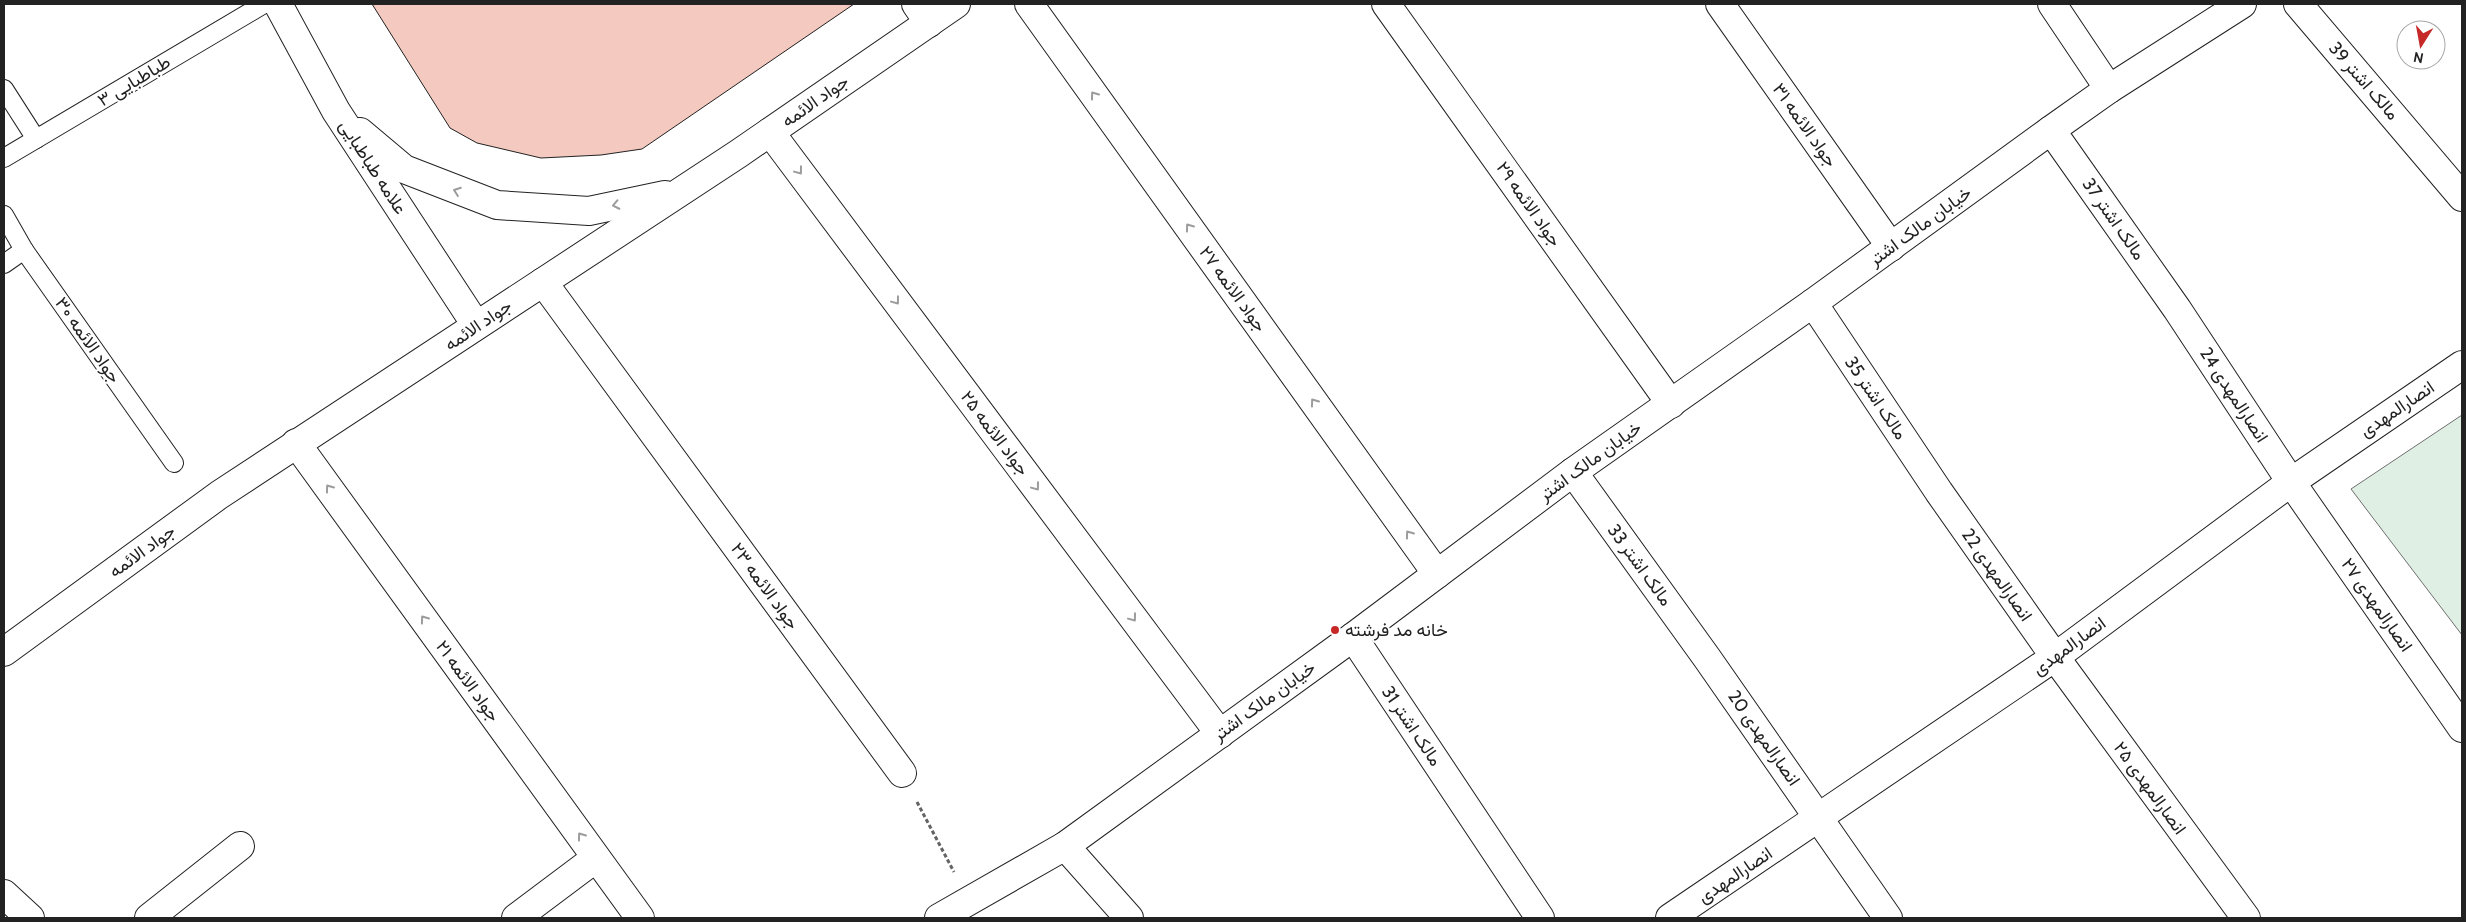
<svg xmlns="http://www.w3.org/2000/svg" width="2466" height="922" viewBox="0 0 2466 922" font-family="Cabin,Vazirmatn,sans-serif">
<rect width="100%" height="100%" fill="#fff"/>
<path fill="#e0efe3" stroke="#6f6f6f" d="M 2462,415 L 2462,635 L 2351,489 Z"/>
<path fill="#f3c9c0" stroke="#222" d="M 372,4 L 854,4 L 642,149 L 601,155 L 541,158 L 477,143 L 450,128 Z"/>
<g fill="none" stroke-linecap="round" stroke-linejoin="round">
<defs>
<g id="service">
<path d="M 4,89 L 36,139"/>
<path d="M 4,158 L 264,4"/>
<path d="M 4,215 L 24,250 L 174,463"/>
<path d="M 4,264 L 24,250"/>
</g>
<g id="minor">
<path d="M 916,4 L 929,23"/>
<path d="M 1029,4 L 1437,574"/>
<path d="M 1386,4 L 1671,404"/>
<path d="M 1720,4 L 1891,247"/>
<path d="M 2052,4 L 2109,89"/>
<path d="M 2298,4 L 2462,197"/>
<path d="M 2051,130 L 2177,309 L 2291,482 L 2462,728"/>
<path d="M 770,132 L 1220,734"/>
<path d="M 543,282 L 902,773"/>
<path d="M 1813,303 L 1939,492 L 2055,657 L 2246,918"/>
<path d="M 296,443 L 640,918"/>
<path d="M 1573,472 L 1707,658 L 1888,918"/>
<path d="M 1353,637 L 1540,918"/>
<path d="M 1065,846 L 1129,918"/>
<path d="M 149,918 L 240,846"/>
<path d="M 516,918 L 596,858"/>
<path d="M 1670,918 L 2055,657 L 2291,482 L 2462,365"/>
</g>
<g id="tertiary">
<path d="M 278,4 L 336,111 L 476,325"/>
<path d="M 360,132 L 404,169 L 497,205 L 589,211 L 665,195"/>
<path d="M 4,652 L 219,495 L 738,154 L 956,4"/>
<path d="M 939,918 L 1065,846 L 1353,637 L 1573,472 L 1813,303 L 2051,130 L 2109,89 L 2242,4"/>
</g>
<path id="primary" d="M 4,894 L 30,918"/>
</defs>
<use href="#service" stroke="#222" stroke-width="20"/>
<use href="#minor" stroke="#222" stroke-width="30"/>
<use href="#tertiary" stroke="#222" stroke-width="30"/>
<use href="#primary" stroke="#222" stroke-width="30"/>
<path stroke="#646464" stroke-width="3" stroke-dasharray="4 2.5" stroke-linecap="butt" d="M 917,802 L 954,872"/>
<use href="#service" stroke="#fff" stroke-width="18"/>
<use href="#minor" stroke="#fff" stroke-width="28"/>
<use href="#tertiary" stroke="#fff" stroke-width="28"/>
<use href="#primary" stroke="#fff" stroke-width="28"/>
</g>
<defs><path id="oneway-chevron" d="M-2-3.5L2.5 0L-2 3.5" fill="none" stroke-width="1.6" stroke-linecap="round" stroke-linejoin="round" transform="scale(1.25)"/></defs>
<g stroke="#9c9c9c">
<use href="#oneway-chevron" transform="translate(1094 95) rotate(-126)"/>
<use href="#oneway-chevron" transform="translate(799 171) rotate(53)"/>
<use href="#oneway-chevron" transform="translate(457 191) rotate(-160)"/>
<use href="#oneway-chevron" transform="translate(616 205) rotate(168)"/>
<use href="#oneway-chevron" transform="translate(1189 227) rotate(-126)"/>
<use href="#oneway-chevron" transform="translate(896 301) rotate(53)"/>
<use href="#oneway-chevron" transform="translate(1314 402) rotate(-126)"/>
<use href="#oneway-chevron" transform="translate(1036 487) rotate(53)"/>
<use href="#oneway-chevron" transform="translate(329 488) rotate(-126)"/>
<use href="#oneway-chevron" transform="translate(1409 534) rotate(-126)"/>
<use href="#oneway-chevron" transform="translate(1133 618) rotate(53)"/>
<use href="#oneway-chevron" transform="translate(424 619) rotate(-126)"/>
<use href="#oneway-chevron" transform="translate(581 836) rotate(-126)"/>
</g>
<circle fill="#c62828" stroke="#fff" stroke-width="2" cx="1335" cy="630" r="5"/>
<g text-anchor="middle" dominant-baseline="central" stroke-width="4" stroke-linejoin="round" paint-order="stroke">
<g font-size="18" fill="#222" stroke="#fff">
<text transform="translate(134 81) rotate(-31)">طباطبایی ۳</text>
<text transform="translate(2364 81) rotate(49)">مالک اشتر 39</text>
<text transform="translate(815 101) rotate(-35)">جواد الائمه</text>
<text transform="translate(1805 125) rotate(55)">جواد الائمه ۳۱</text>
<text transform="translate(373 167) rotate(57)">علامه طباطبایی</text>
<text transform="translate(1529 204) rotate(55)">جواد الائمه ۲۹</text>
<text transform="translate(2114 219) rotate(55)">مالک اشتر 37</text>
<text transform="translate(1920 226) rotate(-36)">خیابان مالک اشتر</text>
<text transform="translate(1233 289) rotate(54)">جواد الائمه ۲۷</text>
<text transform="translate(478 325) rotate(-34)">جواد الائمه</text>
<text transform="translate(88 340) rotate(55)">جواد الائمه ۳۰</text>
<text transform="translate(2234 395) rotate(57)">انصارالمهدی 24</text>
<text transform="translate(1876 398) rotate(56)">مالک اشتر 35</text>
<text transform="translate(2397 409) rotate(-34)">انصارالمهدی</text>
<text transform="translate(995 433) rotate(53)">جواد الائمه ۲۵</text>
<text transform="translate(1590 461) rotate(-36)">خیابان مالک اشتر</text>
<text transform="translate(142 551) rotate(-36)">جواد الائمه</text>
<text transform="translate(1640 565) rotate(54)">مالک اشتر 33</text>
<text transform="translate(1997 575) rotate(55)">انصارالمهدی 22</text>
<text transform="translate(765 586) rotate(54)">جواد الائمه ۲۳</text>
<text transform="translate(2377 605) rotate(55)">انصارالمهدی ۲۷</text>
<text transform="translate(2069 646) rotate(-36)">انصارالمهدی</text>
<text transform="translate(468 681) rotate(54)">جواد الائمه ۲۱</text>
<text transform="translate(1264 701) rotate(-36)">خیابان مالک اشتر</text>
<text transform="translate(1412 726) rotate(56)">مالک اشتر 31</text>
<text transform="translate(1764 738) rotate(55)">انصارالمهدی 20</text>
<text transform="translate(2150 788) rotate(54)">انصارالمهدی ۲۵</text>
<text transform="translate(1735 875) rotate(-34)">انصارالمهدی</text>
</g>
<g font-size="18" fill="#222" stroke="#fff" text-anchor="start">
<text x="1345" y="630">خانه مد فرشته</text>
</g>
</g>
<rect width="2466" height="922" fill="none" stroke="#222222" stroke-width="10"/>
<g transform="translate(2421 45) rotate(191)"><circle r="24" fill="#ffffff" stroke="#a7a7a7"/>
<path d="M0-4L9 19L0 12L-9 19Z" fill="#c62828"/>
<text y="-8" font-size="14" font-weight="bold" text-anchor="middle" fill="#222222">N</text>
</g>
</svg>
